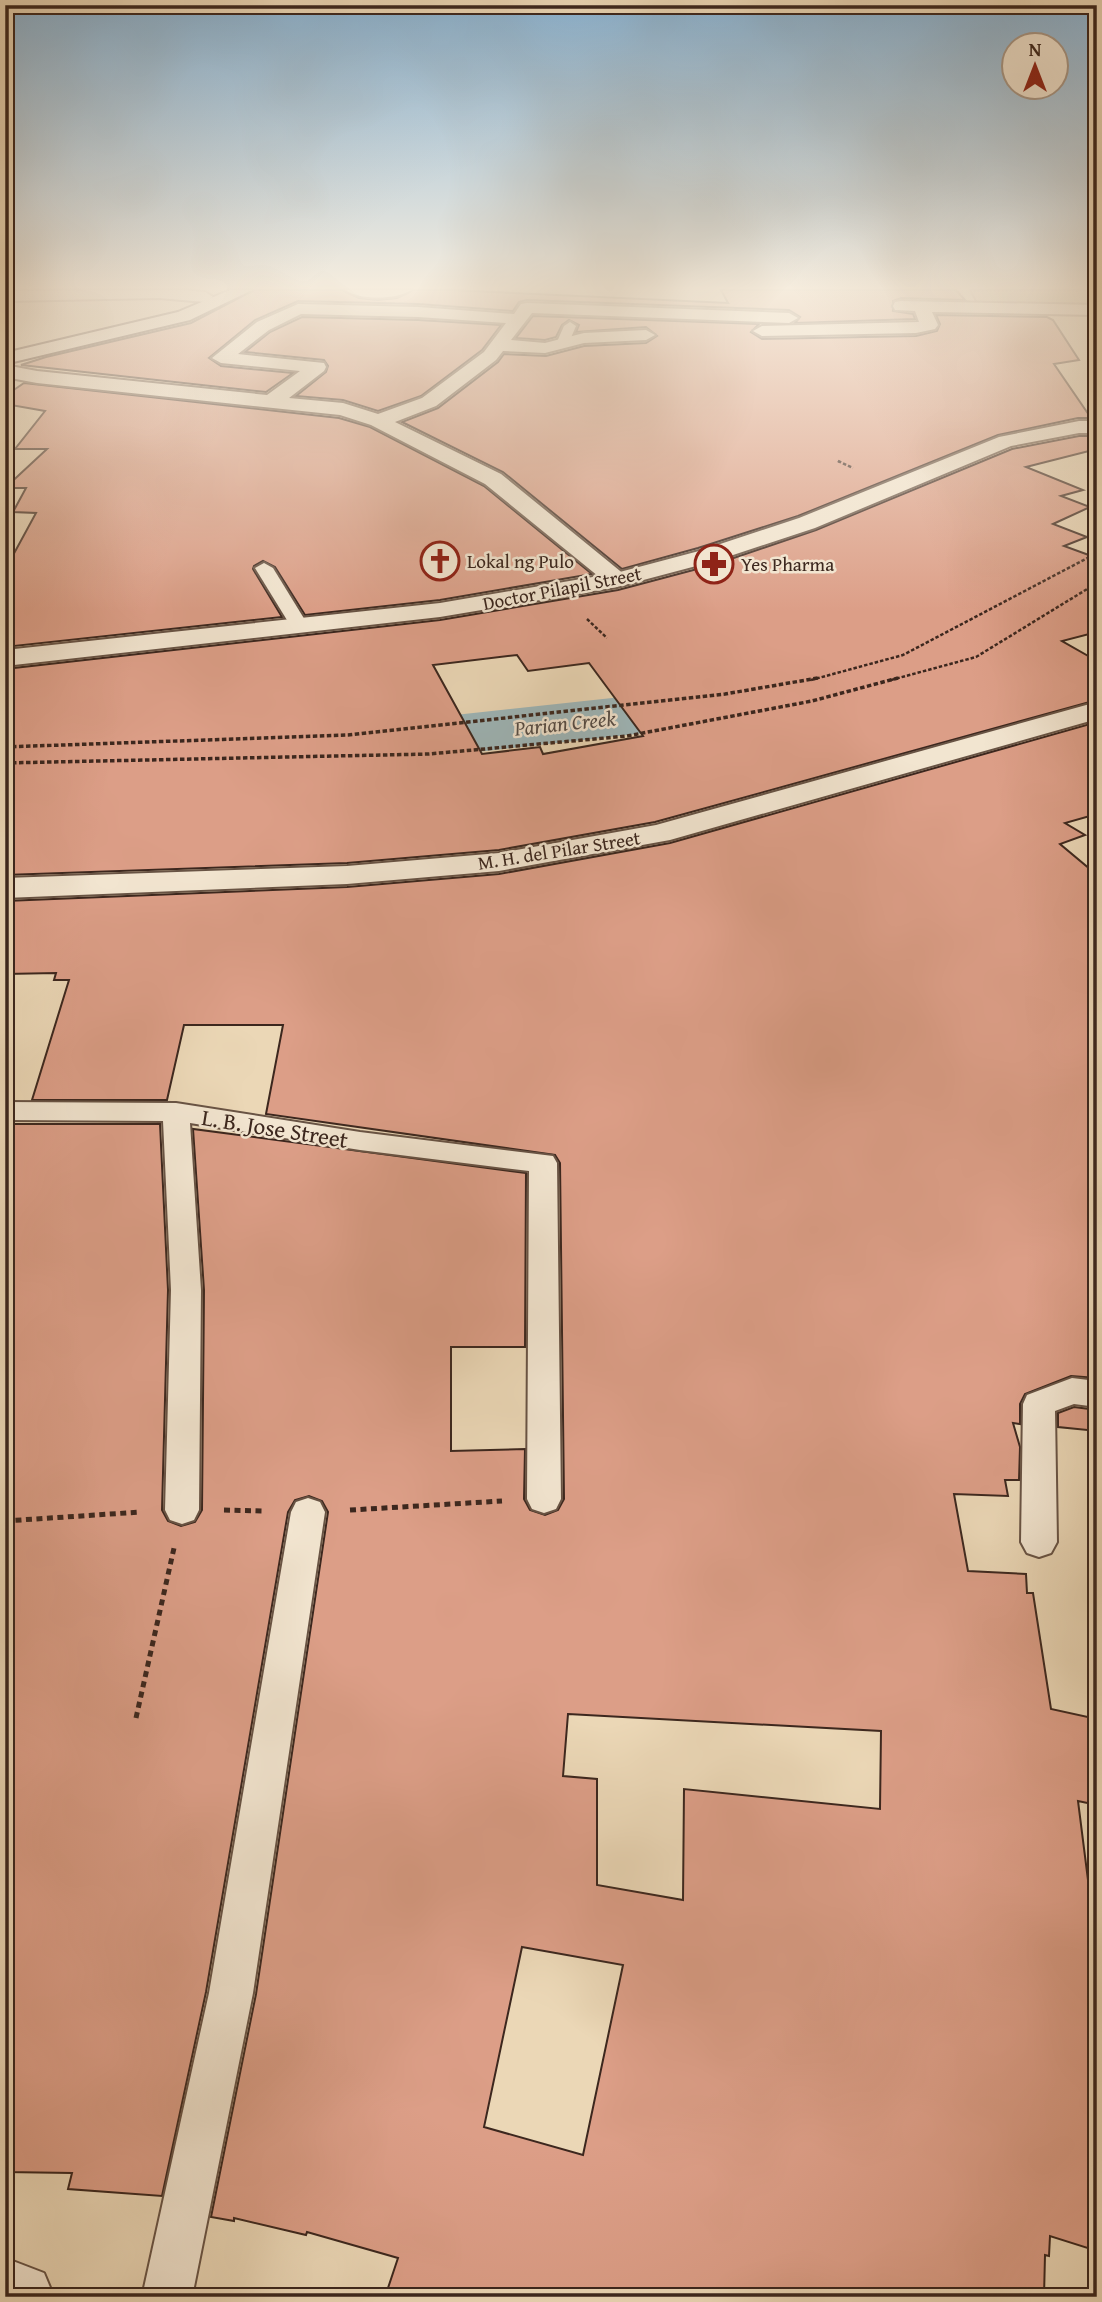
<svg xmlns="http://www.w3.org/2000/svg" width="1102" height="2302" viewBox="0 0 1102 2302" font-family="'Gentium Book Plus',serif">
<rect width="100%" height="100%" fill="#ebd7b6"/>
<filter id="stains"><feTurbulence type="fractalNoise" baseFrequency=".00286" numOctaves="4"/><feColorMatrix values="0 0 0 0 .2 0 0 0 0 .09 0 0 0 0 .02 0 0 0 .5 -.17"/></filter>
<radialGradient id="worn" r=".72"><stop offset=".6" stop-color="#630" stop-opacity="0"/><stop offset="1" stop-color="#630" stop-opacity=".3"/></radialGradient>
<path fill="#bfbc88" stroke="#7e7253" stroke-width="2" d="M 970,290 L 1097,290 L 1097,304 L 977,303 Z"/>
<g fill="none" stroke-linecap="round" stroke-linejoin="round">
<path fill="#9eb7ba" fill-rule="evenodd" d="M 751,683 L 774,688 L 783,702 L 774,716 L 751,721 L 345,767 L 321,761 L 312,747 L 321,733 L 345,727 Z"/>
</g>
<g fill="#dc9e87" stroke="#3c271e" stroke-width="2" fill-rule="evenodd">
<path d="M 254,290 L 343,290 L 359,298 L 378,300 L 397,298 L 413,290 L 452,290 L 728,303 L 721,290 L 956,290 L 965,300 L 901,298 L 893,301 L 893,311 L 913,314 L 915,319 L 795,323 L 800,317 L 789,310 L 527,300 L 519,302 L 513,311 L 418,304 L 298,301 L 255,320 L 209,358 L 221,366 L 293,373 L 266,392 L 21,365 L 46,357 L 191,323 Z"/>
<path d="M 936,315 L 1047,317 L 1053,320 L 1079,360 L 1054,364 L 1091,418 L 1078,418 L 998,435 L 798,516 L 698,548 L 622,569 L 503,472 L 402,422 L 438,408 L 498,362 L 504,354 L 546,356 L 584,346 L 646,343 L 657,336 L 646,327 L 576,332 L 579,325 L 569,320 L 562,325 L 556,337 L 545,340 L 516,338 L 533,316 L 759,324 L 751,332 L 762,339 L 916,336 L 937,331 L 940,324 Z"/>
<path d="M 302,317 L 418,320 L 501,325 L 482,350 L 421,396 L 378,411 L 343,400 L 296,396 L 326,372 L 328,366 L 324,360 L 245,352 L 270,332 Z"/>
<path d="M 24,383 L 339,418 L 370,427 L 484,486 L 592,574 L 440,600 L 305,615 L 275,567 L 263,561 L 254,566 L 253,569 L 282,617 L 5,647 L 5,570 L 36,513 L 13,512 L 26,488 L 5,488 L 47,449 L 15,449 L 45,411 L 5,404 L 5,396 Z"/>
<path d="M 1079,436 L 1097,436 L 1097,449 L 1026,467 L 1083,490 L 1061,496 L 1090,507 L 1053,524 L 1087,537 L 1064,546 L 1097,558 L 1097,632 L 1062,641 L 1097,661 L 1097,700 L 655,822 L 499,850 L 347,863 L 5,875 L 5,669 L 440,620 L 618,590 L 716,564 L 816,530 L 1012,449 ZM 517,655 L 528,671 L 589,663 L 643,736 L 543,754 L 540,747 L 482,754 L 433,665 Z"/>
<path d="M 1097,722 L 1097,814 L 1065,823 L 1085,835 L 1060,844 L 1097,875 L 1097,1378 L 1071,1376 L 1025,1394 L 1020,1404 L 1020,1424 L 1013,1423 L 1020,1447 L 1019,1480 L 1005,1480 L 1008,1496 L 954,1494 L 968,1571 L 1026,1574 L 1027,1593 L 1033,1593 L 1051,1709 L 1097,1719 L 1097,1805 L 1078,1801 L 1097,1951 L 1097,2251 L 1050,2236 L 1049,2256 L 1045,2255 L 1044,2297 L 385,2297 L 398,2258 L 307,2232 L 306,2235 L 234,2218 L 234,2221 L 211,2217 L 256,1994 L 328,1512 L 322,1501 L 309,1496 L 295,1500 L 288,1512 L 206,1992 L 162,2196 L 68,2189 L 72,2173 L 5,2172 L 5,1124 L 160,1124 L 168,1290 L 162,1510 L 168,1521 L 181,1526 L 195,1522 L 202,1510 L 204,1290 L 193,1129 L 526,1173 L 525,1347 L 451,1347 L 451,1451 L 525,1449 L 524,1499 L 530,1510 L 545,1515 L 558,1510 L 564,1499 L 560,1163 L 555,1155 L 266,1114 L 283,1025 L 184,1025 L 167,1100 L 32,1100 L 69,980 L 54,980 L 56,973 L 5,974 L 5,901 L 347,887 L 499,874 L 670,843 ZM 568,1714 L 881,1731 L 880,1809 L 684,1789 L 683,1900 L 597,1885 L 597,1779 L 563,1776 ZM 522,1947 L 623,1965 L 583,2155 L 484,2127 Z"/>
<path d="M 1074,1407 L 1097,1410 L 1097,1431 L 1058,1427 L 1058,1413 Z"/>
</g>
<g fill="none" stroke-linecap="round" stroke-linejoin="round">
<defs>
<g id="service">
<path d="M 345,290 L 411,290 C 397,300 359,300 345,290 Z"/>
<path d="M 570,322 L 576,326 L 567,347 L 557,347 L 556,344 L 564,326 Z"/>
<path d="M 264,563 L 273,568 L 308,625 L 305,629 L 293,629 L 290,625 L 255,568 Z"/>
<path d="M 5,1102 L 176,1103 L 360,1132 L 553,1156 L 557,1163 L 561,1499 L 556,1509 L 544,1513 L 532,1509 L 527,1499 L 529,1171 L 360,1150 L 190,1123 L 201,1290 L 199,1510 L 194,1520 L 182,1524 L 170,1520 L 165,1510 L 171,1290 L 163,1121 L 5,1120 Z"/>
<path d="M 1072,1378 L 1097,1381 L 1097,1407 L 1074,1404 L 1055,1411 L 1057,1542 L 1051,1553 L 1039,1557 L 1027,1553 L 1021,1542 L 1023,1404 L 1027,1395 Z"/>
<path d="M 308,1498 L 320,1502 L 325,1512 L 253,1993 L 192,2297 L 142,2297 L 209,1993 L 291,1512 L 296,1502 Z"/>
</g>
<g id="minor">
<path d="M 182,290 L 205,292 L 213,297 L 205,302 L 159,298 L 5,301 L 5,291 Z"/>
<path d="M 901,301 L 1097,305 L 1097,315 L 932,312 L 938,325 L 935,329 L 916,333 L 762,336 L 753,331 L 762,326 L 919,322 L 915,311 L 895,310 L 893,306 L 895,302 Z"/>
<path d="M 527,303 L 789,313 L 798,318 L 789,323 L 532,313 L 511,340 L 545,343 L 584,333 L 646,330 L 655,335 L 646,340 L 584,343 L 545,353 L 503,351 L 496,360 L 436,406 L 395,422 L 501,474 L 625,575 L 629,580 L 625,585 L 609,585 L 485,484 L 371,425 L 340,415 L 37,383 L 5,377 L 5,365 L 37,371 L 267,395 L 300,371 L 221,363 L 212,358 L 257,322 L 298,304 L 418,307 L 514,314 L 521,304 ZM 301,314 L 418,317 L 506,323 L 484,352 L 422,398 L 378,414 L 343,403 L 289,398 L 324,371 L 326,367 L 324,363 L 238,354 L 269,330 Z"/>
</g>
<g id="tertiary">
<path d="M 1079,421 L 1097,421 L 1097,433 L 1079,433 L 1011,446 L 815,528 L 715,561 L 617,587 L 440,617 L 5,666 L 5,650 L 440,603 L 616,573 L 699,551 L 799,518 L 999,437 Z"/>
<path d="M 1097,702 L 1097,719 L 670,840 L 499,871 L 347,884 L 5,898 L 5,878 L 347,866 L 499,853 L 656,825 Z"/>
<path d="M 5,2258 L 44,2273 L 54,2297 L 5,2297 Z"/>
</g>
<path id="secondary" d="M 230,290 L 252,290 L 190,320 L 5,364 L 5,353 L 178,312 Z"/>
</defs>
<use href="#service" stroke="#685344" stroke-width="4"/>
<use href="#minor" stroke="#685344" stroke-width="4"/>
<use href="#tertiary" stroke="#685344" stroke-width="4"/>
<use href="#secondary" stroke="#3c271e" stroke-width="4"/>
<path stroke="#3c271e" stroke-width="2" stroke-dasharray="2.5 2" stroke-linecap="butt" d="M 838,461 L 841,463"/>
<g stroke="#3c271e" stroke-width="2.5" stroke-dasharray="3.5 2" stroke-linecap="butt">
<path d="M 838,461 L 853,468"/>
<path d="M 587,619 L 607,638"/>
<path d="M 811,680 L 903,655 L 1097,553"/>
<path d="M 891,680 L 976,657 L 1097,583"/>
</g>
<g stroke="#3c271e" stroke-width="3.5" stroke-dasharray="4.5 2.5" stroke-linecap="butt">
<path d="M 5,747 L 348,735 L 725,694 L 818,678"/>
<path d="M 5,763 L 429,754 L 627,736 L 812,701 L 898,678"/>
</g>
<g stroke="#3c271e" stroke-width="5" stroke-dasharray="6 4.5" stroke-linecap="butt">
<path d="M 224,1510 L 264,1511"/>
<path d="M 350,1510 L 502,1501"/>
<path d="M 5,1521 L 141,1512"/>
<path d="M 136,1718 L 174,1548"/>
</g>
<use href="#service" fill="#f2e5d0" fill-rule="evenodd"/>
<use href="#minor" fill="#f2e5d0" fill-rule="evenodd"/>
<use href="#tertiary" fill="#f2e5d0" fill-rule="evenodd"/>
<use href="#secondary" fill="#f2e5d0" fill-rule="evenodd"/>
</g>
<linearGradient id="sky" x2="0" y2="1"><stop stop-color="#8ab5d6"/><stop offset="0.47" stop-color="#f6edde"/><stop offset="1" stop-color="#f6edde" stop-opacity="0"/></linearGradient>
<rect width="1102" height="612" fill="url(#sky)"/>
<defs>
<symbol id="church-ring" viewBox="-11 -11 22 22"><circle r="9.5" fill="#f2e5d0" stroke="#8f2418" stroke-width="1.5"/><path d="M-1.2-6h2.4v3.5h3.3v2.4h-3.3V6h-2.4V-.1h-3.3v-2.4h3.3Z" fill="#8f2418"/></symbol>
<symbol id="pharmacy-ring" viewBox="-11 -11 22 22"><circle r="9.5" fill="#f2e5d0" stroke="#8f2418" stroke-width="1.5"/><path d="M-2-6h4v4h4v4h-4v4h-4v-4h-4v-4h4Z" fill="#8f2418"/></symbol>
</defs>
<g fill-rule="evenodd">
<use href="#church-ring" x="418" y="539" width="44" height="44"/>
<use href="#pharmacy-ring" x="692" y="542" width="44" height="44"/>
</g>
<g text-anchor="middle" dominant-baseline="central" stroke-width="5" stroke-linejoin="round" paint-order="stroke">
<g font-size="19" fill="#3c271e" stroke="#f2e5d0" text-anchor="start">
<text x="467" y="561">Lokal ng Pulo</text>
<text x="741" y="564">Yes Pharma</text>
</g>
<g font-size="19" fill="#3c271e" stroke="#f2e5d0">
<text transform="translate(562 588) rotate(-11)">Doctor Pilapil Street</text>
<text transform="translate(559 850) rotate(-9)">M. H. del Pilar Street</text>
</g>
<g font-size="21" font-style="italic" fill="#544b45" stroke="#f2e5d0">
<text transform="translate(565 723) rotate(-6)">Parian Creek</text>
</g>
<g font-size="23" fill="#3c271e" stroke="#f2e5d0">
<text transform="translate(275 1128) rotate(9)">L. B. Jose Street</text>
</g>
</g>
<rect width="1102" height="2302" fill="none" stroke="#ebd7b6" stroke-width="28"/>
<rect x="7" y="7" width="1088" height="2288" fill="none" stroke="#3c271e" stroke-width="3.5"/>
<rect x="14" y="14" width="1074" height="2274" fill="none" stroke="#3c271e" stroke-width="2"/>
<g transform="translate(1035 66)"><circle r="33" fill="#f2e5d0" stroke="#a99989" stroke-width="2"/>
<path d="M0-5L12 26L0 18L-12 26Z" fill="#8f2418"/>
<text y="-10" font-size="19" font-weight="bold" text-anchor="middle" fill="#3c271e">N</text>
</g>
<rect width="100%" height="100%" filter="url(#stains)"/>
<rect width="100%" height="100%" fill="url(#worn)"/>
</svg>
